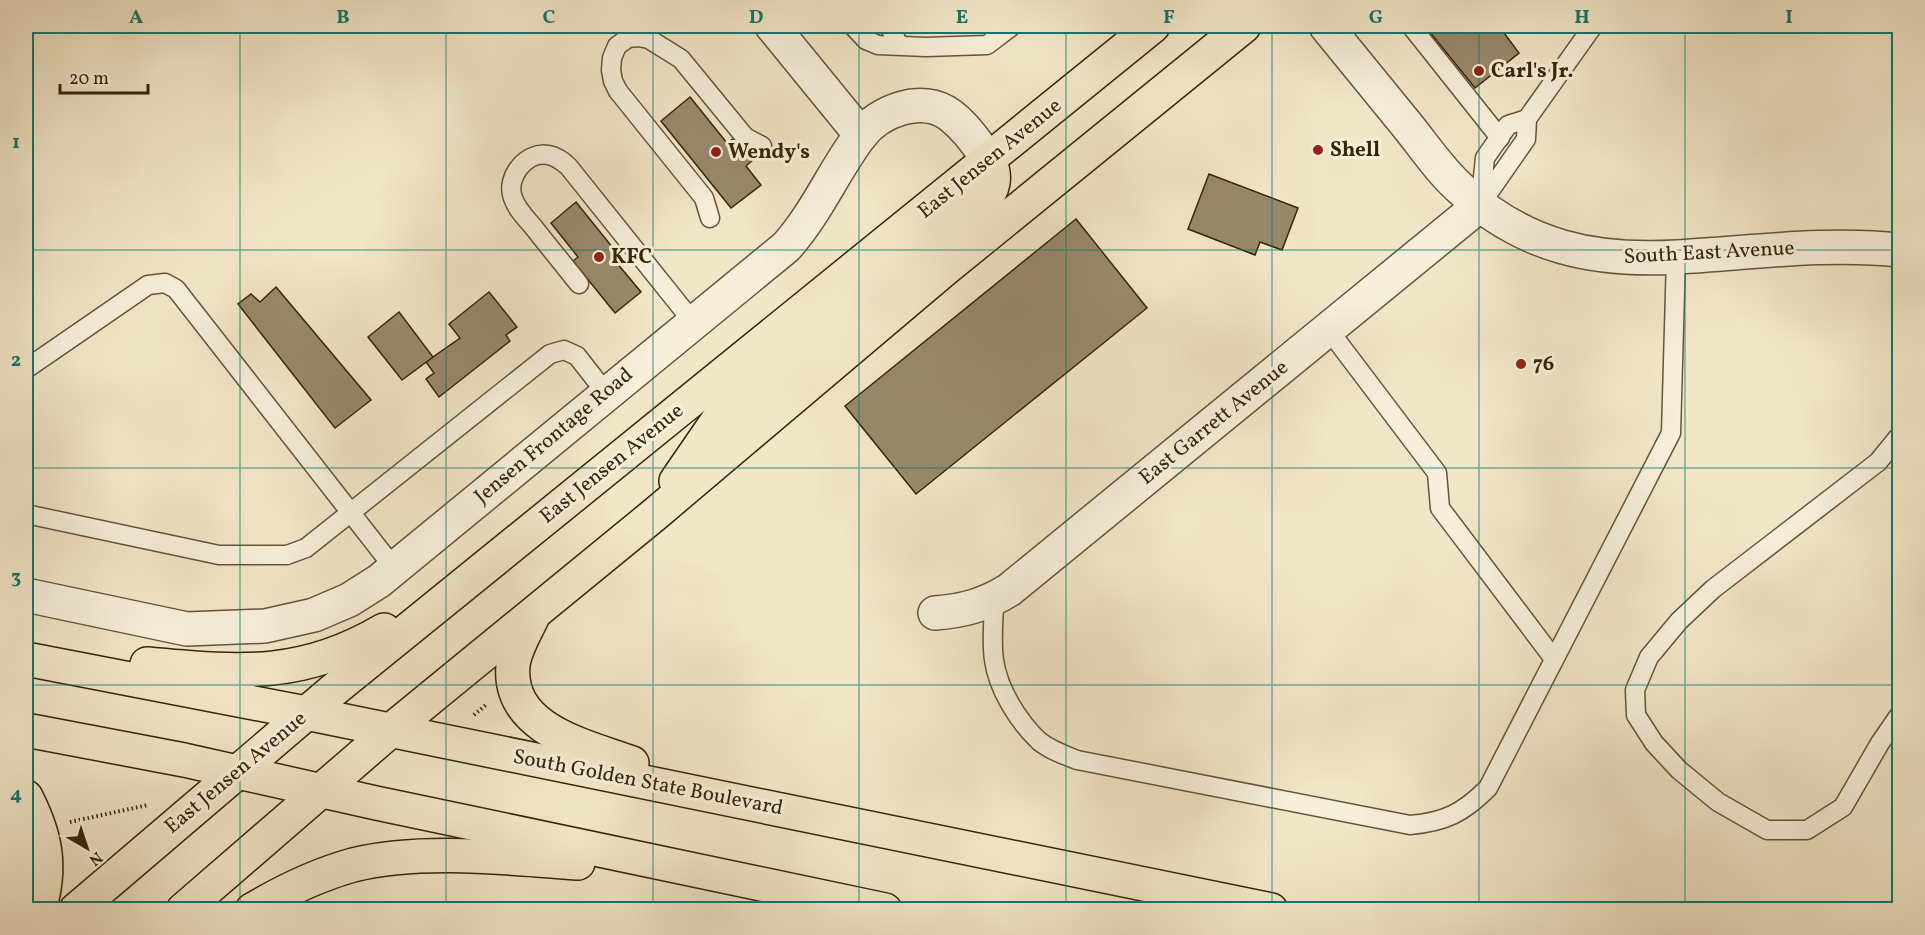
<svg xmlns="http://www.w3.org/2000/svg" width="1925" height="935" viewBox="0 0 1925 935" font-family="Vollkorn,serif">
<rect width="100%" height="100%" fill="#f2e6c8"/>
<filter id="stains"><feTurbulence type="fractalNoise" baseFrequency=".00333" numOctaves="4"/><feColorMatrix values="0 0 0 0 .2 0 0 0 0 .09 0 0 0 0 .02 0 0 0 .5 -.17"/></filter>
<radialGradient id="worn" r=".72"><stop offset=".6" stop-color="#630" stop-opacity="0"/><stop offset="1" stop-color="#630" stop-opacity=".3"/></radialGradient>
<g fill="#98896c" stroke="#362409" stroke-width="1.5">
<path d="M 1425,26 L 1503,26 L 1507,31 L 1504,33 L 1519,53 L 1475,88 Z"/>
<path d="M 690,97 L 727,143 L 734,138 L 753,160 L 746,166 L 761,185 L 731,208 L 661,121 Z"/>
<path d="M 1209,174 L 1298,208 L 1282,250 L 1260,242 L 1255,255 L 1188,229 Z"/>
<path d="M 576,202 L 621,258 L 616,262 L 641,292 L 615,313 L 573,261 L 578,257 L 551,223 Z"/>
<path d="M 1076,219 L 1147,308 L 916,494 L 845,406 Z"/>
<path d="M 276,287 L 371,400 L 335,428 L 238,304 L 251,294 L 260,302 Z"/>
<path d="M 489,292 L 517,327 L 506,335 L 510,341 L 439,397 L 426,379 L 434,373 L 426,362 L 460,338 L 449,324 Z"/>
<path d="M 399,312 L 433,357 L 402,380 L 368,337 Z"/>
</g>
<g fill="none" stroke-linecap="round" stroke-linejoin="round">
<defs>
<g id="service">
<path d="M 853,26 L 866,40 L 878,45 L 926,47 L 987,45 L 1012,26"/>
<path d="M 889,26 L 899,45"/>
<path d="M 1411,26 L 1500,138"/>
<path d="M 1527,119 L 1526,139 L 1480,205 L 1485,158 L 1508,125 Z"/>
<path d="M 1527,119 L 1593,26"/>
<path d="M 710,218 L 704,198 L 618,91 L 613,81 L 611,70 L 612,58 L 617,46 L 628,38 L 638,37 L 649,39 L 681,59 L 745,137 L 762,146"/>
<path d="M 579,284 C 564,265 549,247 535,229 C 527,219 517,210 513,198 C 505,178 526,151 548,155 C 556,156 562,161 568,166 L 693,322"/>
<path d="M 1328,329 L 1437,473 L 1440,508 L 1554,659"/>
<path d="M 26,369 L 148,285 L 165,283 L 176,289 L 394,568"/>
<path d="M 1900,435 L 1878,462 L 1713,589 L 1679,621 L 1649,657 L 1635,690 L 1636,715 L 1654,743 L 1679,770 L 1718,802 L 1767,830 L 1807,830 L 1843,807 L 1880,743 L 1900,714"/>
<path d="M 26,514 L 219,555 L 287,555 L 306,548 L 550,354 L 564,350 L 577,356 L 606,393"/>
<path d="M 994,599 C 994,619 991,640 994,660 C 998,689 1018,721 1039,741 C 1050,750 1064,755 1077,760 L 1410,825 C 1445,822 1463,813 1488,788 L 1671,433 L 1676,257"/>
</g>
<g id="minor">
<path d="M 772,26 L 861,135"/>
<path d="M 1326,26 C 1353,59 1379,91 1406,124 C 1424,146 1441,172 1462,190 C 1525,247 1594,262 1677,257 C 1751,253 1825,242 1900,250"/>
<path d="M 26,595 L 187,629 L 265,626 L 314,615 L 349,600 L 379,581 L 786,247 C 816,214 833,172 860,136 C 879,111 922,94 950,115 C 966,127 977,144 989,160"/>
<path d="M 935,613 C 963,611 985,605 1009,590 L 1480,205"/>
</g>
<g id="primary">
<path d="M 676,481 L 720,417 L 982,204 C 994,189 997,177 989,160"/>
<path d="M 532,618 C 525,633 515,649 513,665 C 507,730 586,746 632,763"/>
<path d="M 26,659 L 306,713 L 1271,910"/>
<path d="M 147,664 C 239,672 301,679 384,630"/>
<path d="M 26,730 L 184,760 L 376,803 L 885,910"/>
<path d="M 26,797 C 46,836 52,867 39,910"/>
<path d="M 76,910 L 336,688 L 1153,26"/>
<path d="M 183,910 L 390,731 L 654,515 L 945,269 L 1244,26"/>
<path d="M 252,910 C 284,891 317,875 353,865 C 421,848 509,858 578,863"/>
</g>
</defs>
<use href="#service" stroke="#655439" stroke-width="21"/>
<use href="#minor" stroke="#655439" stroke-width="36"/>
<use href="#primary" stroke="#362409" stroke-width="36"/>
<g stroke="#362409" stroke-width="4" stroke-dasharray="1.5 3" stroke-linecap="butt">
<path d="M 474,715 L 487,704"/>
<path d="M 70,822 L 148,805"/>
</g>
<use href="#service" stroke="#f7efdb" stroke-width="18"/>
<use href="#minor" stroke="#f7efdb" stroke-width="33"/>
<use href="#primary" stroke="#f2e6c8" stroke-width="33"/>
</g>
<path fill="none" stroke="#0f766e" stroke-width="1.5" stroke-opacity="0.55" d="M 240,26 L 240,910M 446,26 L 446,910M 653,26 L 653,910M 859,26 L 859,910M 1066,26 L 1066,910M 1272,26 L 1272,910M 1479,26 L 1479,910M 1685,26 L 1685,910M 26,250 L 1900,250M 26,468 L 1900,468M 26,685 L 1900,685"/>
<g fill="#8f2418" stroke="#f7efdb" stroke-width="2">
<circle cx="1479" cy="71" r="6"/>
<circle cx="1318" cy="150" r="6"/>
<circle cx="716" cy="152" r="6"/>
<circle cx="599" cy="257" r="6"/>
<circle cx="1521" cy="364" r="6"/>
</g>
<g text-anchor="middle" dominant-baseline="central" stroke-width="6" stroke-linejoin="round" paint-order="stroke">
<g font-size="21" font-weight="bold" fill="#362409" stroke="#f7efdb" text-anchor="start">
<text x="1491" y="71">Carl's Jr.</text>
<text x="1330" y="150">Shell</text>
<text x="728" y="152">Wendy's</text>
<text x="611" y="257">KFC</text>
<text x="1533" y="364">76</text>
</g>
<g font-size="21" fill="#362409" stroke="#f7efdb">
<text transform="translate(990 159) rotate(-39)">East Jensen Avenue</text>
<text transform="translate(1709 253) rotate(-3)">South East Avenue</text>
<text transform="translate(1214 423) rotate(-39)">East Garrett Avenue</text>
<text transform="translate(554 436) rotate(-40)">Jensen Frontage Road</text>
<text transform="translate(612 464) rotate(-39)">East Jensen Avenue</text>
<text transform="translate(236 773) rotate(-40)">East Jensen Avenue</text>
<text transform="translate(648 783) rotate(11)">South Golden State Boulevard</text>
</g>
</g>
<rect width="1925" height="935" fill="none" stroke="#f2e6c8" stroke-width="66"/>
<g transform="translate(87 848) rotate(141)" stroke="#f7efdb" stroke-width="4.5" paint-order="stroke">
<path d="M0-4.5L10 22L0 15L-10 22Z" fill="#362409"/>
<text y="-9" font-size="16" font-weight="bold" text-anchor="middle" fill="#362409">N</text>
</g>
<path d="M60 84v9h88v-9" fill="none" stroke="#362409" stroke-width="3"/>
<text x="69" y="84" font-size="18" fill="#362409" stroke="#f7efdb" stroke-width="4.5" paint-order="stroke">20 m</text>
<rect x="33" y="33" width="1859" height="869" fill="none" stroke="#0f766e" stroke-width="2"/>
<g font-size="20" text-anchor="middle" font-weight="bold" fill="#0f766e">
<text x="136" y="23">A</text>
<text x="343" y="23">B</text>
<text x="549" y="23">C</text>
<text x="756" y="23">D</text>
<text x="962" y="23">E</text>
<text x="1169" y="23">F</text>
<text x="1376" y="23">G</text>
<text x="1582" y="23">H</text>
<text x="1789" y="23">I</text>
<text x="16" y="148">1</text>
<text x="16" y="366">2</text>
<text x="16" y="583">3</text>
<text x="16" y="800">4</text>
</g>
<rect width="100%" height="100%" filter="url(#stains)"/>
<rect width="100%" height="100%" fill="url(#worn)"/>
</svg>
